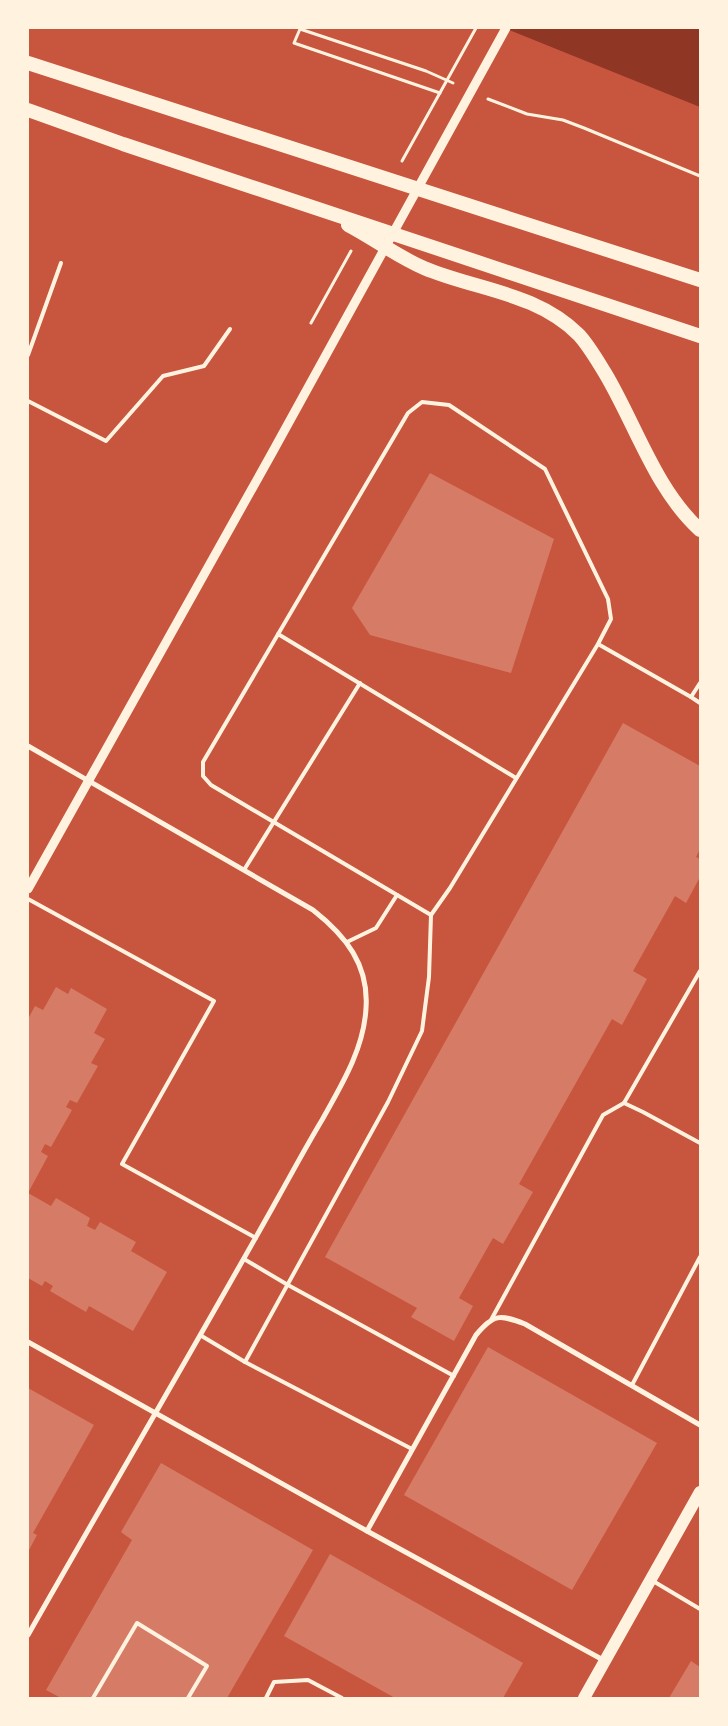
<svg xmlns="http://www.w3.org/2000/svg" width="728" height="1726" viewBox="0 0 728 1726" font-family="Signika,sans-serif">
<rect width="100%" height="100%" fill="#c8553d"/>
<path fill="#8f3625" d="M 504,28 L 700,28 L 700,107 Z"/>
<g fill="#d67c66">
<path d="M 430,473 L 554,539 L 511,673 L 370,635 L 352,608 Z"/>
<path d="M 623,723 L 700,766 L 700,849 L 696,857 L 700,859 L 700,877 L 686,903 L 675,896 L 633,971 L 647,979 L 622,1025 L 612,1019 L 519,1184 L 533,1192 L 503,1244 L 493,1238 L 459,1298 L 473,1306 L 454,1341 L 411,1317 L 417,1308 L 325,1257 Z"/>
<path d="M 56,987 L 68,994 L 71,988 L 107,1009 L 94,1033 L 105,1039 L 91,1063 L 98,1066 L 77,1103 L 70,1100 L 66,1107 L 72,1110 L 51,1147 L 45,1144 L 41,1152 L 48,1156 L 28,1193 L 51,1206 L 56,1198 L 90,1218 L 87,1226 L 95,1230 L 100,1222 L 136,1242 L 131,1251 L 167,1272 L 133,1331 L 89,1306 L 86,1312 L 50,1291 L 53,1286 L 45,1281 L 42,1286 L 28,1278 L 28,1019 L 35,1006 L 43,1010 Z"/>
<path d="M 488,1347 L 657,1443 L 572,1590 L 404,1495 Z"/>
<path d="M 28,1388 L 94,1425 L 33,1533 L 37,1535 L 28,1552 Z"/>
<path d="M 161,1463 L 313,1550 L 227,1698 L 61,1698 L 46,1690 L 132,1540 L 121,1532 Z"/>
<path d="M 330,1554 L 523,1663 L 503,1698 L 395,1698 L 284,1636 Z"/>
<path d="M 691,1661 L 700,1667 L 700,1698 L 669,1698 Z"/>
</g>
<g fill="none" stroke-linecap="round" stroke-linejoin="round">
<g stroke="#fff3e0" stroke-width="3">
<path d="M 440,93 L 294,43 L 300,29 L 426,71 L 453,83"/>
<path d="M 488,99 L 527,114 L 563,120 L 584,128 L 700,176"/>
<path d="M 402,161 L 476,28"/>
<path d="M 311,323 L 351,251"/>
</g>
<g stroke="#fff3e0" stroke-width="4">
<path d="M 28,355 L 61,263"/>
<path d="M 28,401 L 106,441 L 163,376 L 204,366 L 230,329"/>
<path d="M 278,634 L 516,778"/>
<path d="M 598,644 L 611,619 L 608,599 L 545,469 L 449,405 L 422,402 L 408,413 L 203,762 L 203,776 L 211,785 L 431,915 L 450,888 L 598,644 L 691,697"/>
<path d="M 700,683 L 691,697 L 700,703"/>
<path d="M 244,870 L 360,683"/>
<path d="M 28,899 L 214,1001 L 122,1164 L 256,1238"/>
<path d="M 347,942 L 376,928 L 397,895"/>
<path d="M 624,1103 L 700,971"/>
<path d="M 244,1259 L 288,1285 L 454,1376"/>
<path d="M 491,1320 L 603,1115 L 624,1103 L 643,1112 L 700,1143"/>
<path d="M 200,1335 L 245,1362"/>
<path d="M 632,1385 L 700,1257"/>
<path d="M 412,1449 L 245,1362 L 388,1102 L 422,1031 L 429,977 L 431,915"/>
<path d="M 653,1581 L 700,1609"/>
<path d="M 93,1698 L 137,1623 L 207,1666 L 188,1698"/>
<path d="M 266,1698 L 274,1682 L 308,1680 L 342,1698"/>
</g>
<g stroke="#fff3e0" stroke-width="5">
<path d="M 28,746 L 313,910 C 346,936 369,965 366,1008 C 364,1049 341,1086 322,1120 C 307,1145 293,1171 279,1196 C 197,1343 111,1489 28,1635"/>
<path d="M 28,1342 L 367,1531 L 605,1661"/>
<path d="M 367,1531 L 476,1335 C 494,1314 499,1314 525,1324 L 700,1425"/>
</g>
<path stroke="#fff3e0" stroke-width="9" d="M 28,889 L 272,453 L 506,28"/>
<path stroke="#fff3e0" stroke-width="12" d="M 584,1698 L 700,1492"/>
<g stroke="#fff3e0" stroke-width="14">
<path d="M 28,63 L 700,280"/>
<path d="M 28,110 L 123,144 L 700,336"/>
<path d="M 348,225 C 373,238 398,257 424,268 C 476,290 536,292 579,335 C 589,346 597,360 605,373 C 636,425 655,489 700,530"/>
</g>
</g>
<rect width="728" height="1726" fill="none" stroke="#fff3e0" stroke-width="58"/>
</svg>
